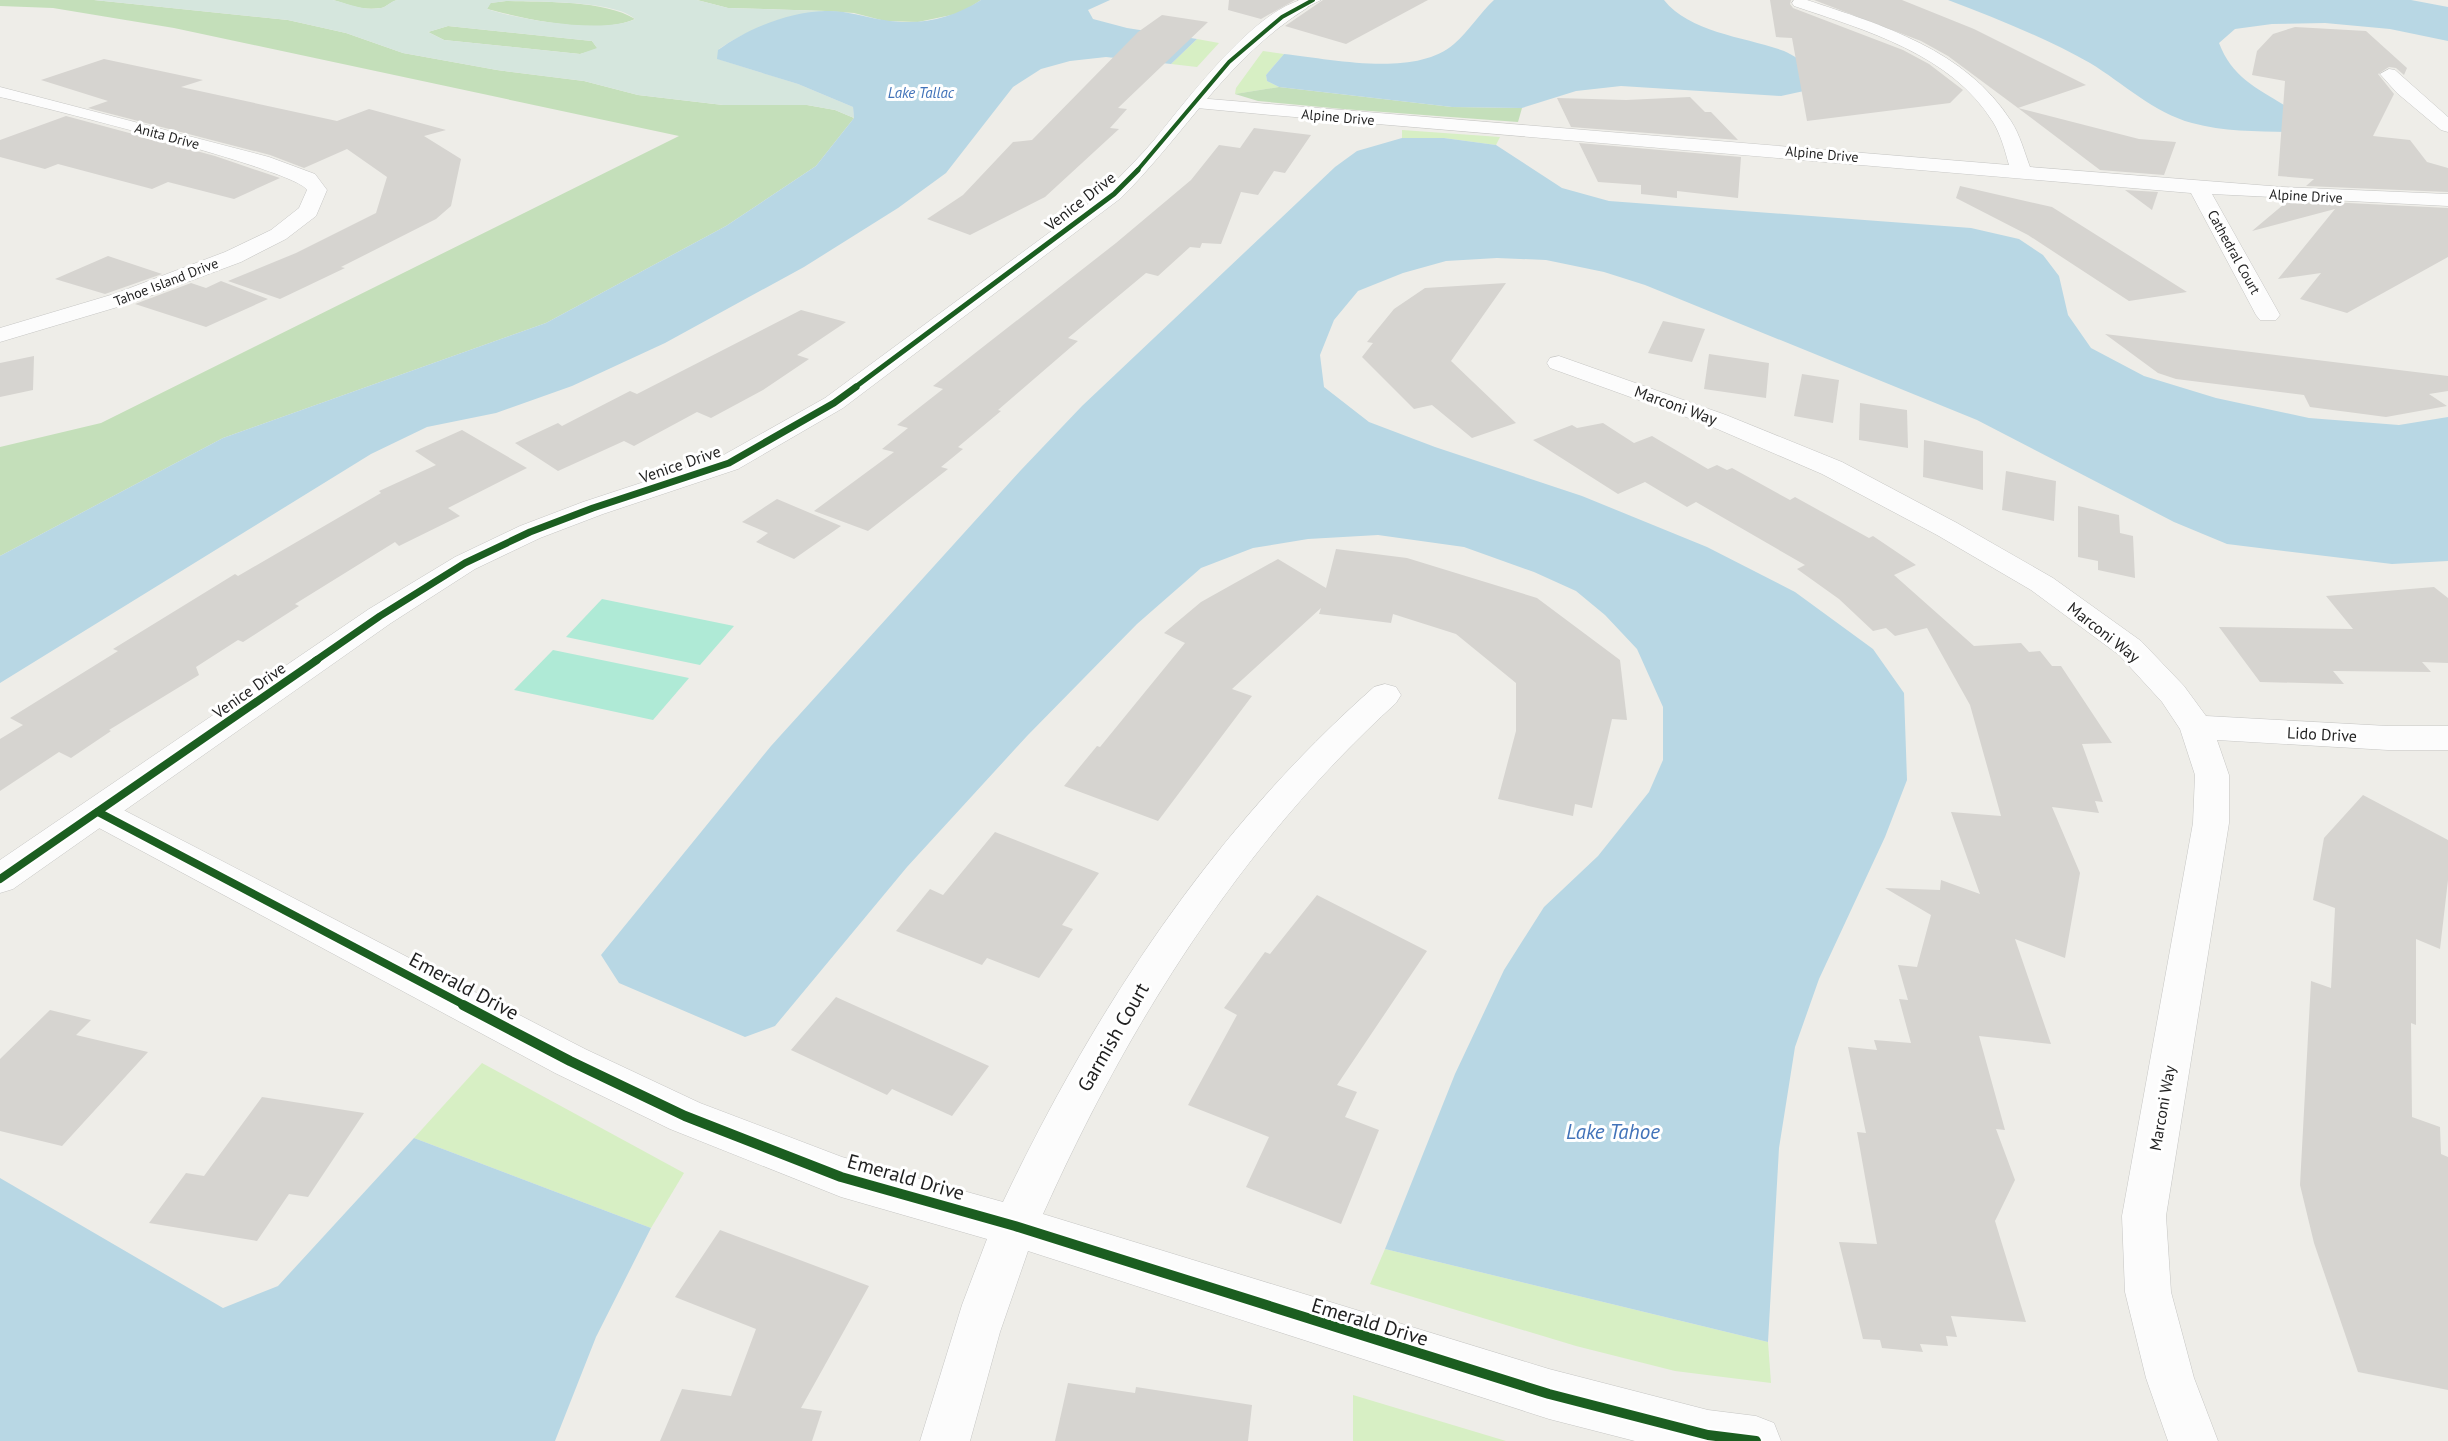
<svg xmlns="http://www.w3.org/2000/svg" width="2448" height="1441" viewBox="0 0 2448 1441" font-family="'PT Sans',sans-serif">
<rect width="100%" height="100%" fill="#eeede8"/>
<g fill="#d7efc4">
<path d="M 1197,39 L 1219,43 L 1197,67 L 1171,64 Z"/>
<path d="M 1263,51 L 1284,54 L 1266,75 L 1267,81 L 1279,87 L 1235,94 L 1236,88 Z"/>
<path d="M 1402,130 L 1500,137 L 1496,145 L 1444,138 L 1402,138 Z"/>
<path d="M 482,1063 L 684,1173 L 651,1228 L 414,1138 Z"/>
<path d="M 1385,1249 L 1768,1342 L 1771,1383 L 1675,1371 L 1576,1346 L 1370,1284 Z"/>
<path d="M 1353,1395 L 1506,1441 L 1353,1441 Z"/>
</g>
<g fill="#c4dfba">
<path d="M 0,0 L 94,0 L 288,20 L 346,33 L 403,53 L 497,70 L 584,81 L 638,95 L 723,105 L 807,105 L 835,110 L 854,118 L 816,166 L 726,226 L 546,323 L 223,438 L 0,556 L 0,447 L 101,423 L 679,136 L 174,28 L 53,8 L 0,6 Z"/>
<path d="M 333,0 L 398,0 C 391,1 387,7 381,8 C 362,11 350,5 333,0 Z"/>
<path d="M 697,0 L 981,0 L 961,13 L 918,22 L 885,21 L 854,13 L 826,11 L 728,8 Z"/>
<path d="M 506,1 C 543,2 604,0 635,19 C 599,36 526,19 487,9 L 490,3 Z"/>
<path d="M 448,26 L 592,41 L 598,49 L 580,54 L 444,40 L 428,32 Z"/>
<path d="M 1279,87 L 1452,107 L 1522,108 L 1518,122 L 1343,109 L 1258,101 L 1235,94 Z"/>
</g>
<path fill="#d5e6dd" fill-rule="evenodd" d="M 94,0 L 333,0 C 350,4 362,11 381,8 C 387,7 390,1 398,0 L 697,0 L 728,8 L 826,11 C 788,16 750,27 719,49 L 718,59 L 798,84 L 853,107 L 854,118 L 835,110 L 807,105 L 723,105 L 638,95 L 584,81 L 497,70 L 403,53 L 346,33 L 288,20 ZM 506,1 C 536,2 614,0 635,19 C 604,34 520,20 487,9 L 491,3 ZM 448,26 L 592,41 L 597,48 L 580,54 L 444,40 L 428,32 Z"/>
<g fill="#afead6">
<path d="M 602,599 L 734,626 L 700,665 L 566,637 Z"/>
<path d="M 553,650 L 689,678 L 653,720 L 514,690 Z"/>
</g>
<g fill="#b8d7e4">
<path d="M 981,0 L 1110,0 L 1088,10 L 1093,19 L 1127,28 L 1197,39 L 1171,64 L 1106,57 L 1070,61 L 1041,69 L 1013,87 L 946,173 L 898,208 L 804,267 L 665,343 L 572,386 L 496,413 L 427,427 L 371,454 L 0,683 L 0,556 L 223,438 L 546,323 L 726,226 L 816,166 L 854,118 L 853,107 L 798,84 L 717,59 L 718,50 C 748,28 789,12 825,11 C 846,10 864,17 884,20 C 919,26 951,19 981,0 Z"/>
<path d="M 1494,0 L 1664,0 C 1690,33 1746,37 1784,51 C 1794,55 1803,63 1812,69 L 1804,91 L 1781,96 L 1621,86 L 1576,91 L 1522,108 L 1452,107 L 1279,87 L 1267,81 L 1266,75 L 1284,54 C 1332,59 1415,78 1454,44 C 1469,31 1480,13 1494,0 Z"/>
<path d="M 1948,0 L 2411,0 L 2448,7 L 2448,41 L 2390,29 L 2325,23 L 2272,24 L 2235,29 L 2219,43 C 2232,77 2255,87 2284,105 L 2291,132 C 2258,131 2224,132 2192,123 C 2154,113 2123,83 2090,63 C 2045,38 1996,18 1948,0 Z"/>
<path d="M 1402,138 L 1444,138 L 1496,145 L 1562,188 L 1609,201 L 1971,228 L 2019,239 L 2043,255 L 2059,276 L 2068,315 L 2091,348 L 2144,376 L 2216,398 L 2309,418 L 2399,425 L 2448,417 L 2448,561 L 2392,564 L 2227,544 L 2174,522 L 1977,420 L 1645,285 L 1604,272 L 1546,260 L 1497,258 L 1446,261 L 1403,273 L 1358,291 L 1334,320 L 1320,355 L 1324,387 L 1369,422 L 1435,447 L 1582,496 L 1707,547 L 1795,592 L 1873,649 L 1904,693 L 1907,780 L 1885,837 L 1819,979 L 1795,1047 L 1779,1148 L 1768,1342 L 1385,1249 L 1455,1074 L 1504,970 L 1544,907 L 1598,856 L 1649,792 L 1663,760 L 1663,707 L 1637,649 L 1605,615 L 1576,591 L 1534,572 L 1464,547 L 1378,535 L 1308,539 L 1253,548 L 1201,568 L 1137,624 L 1027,736 L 907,867 L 775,1026 L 745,1037 L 619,983 L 601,955 L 771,746 L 1021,470 L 1082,406 L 1335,167 L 1357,151 Z"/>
<path d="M 414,1138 L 651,1228 L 596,1337 L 555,1441 L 0,1441 L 0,1178 L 223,1308 L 278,1286 Z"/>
</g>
<g fill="#d6d4d0">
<path d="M 1229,0 L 1295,0 L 1261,19 L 1228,10 Z"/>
<path d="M 1323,0 L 1428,0 L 1346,44 L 1285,26 Z"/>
<path d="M 1770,0 L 1791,0 L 1790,4 L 1793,8 L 1903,50 L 1929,64 L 1963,90 L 1950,103 L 1807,121 L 1792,38 L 1776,37 Z"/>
<path d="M 1814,0 L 1902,0 L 1974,29 L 2086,85 L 2018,108 L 1948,56 L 1921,41 Z"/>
<path d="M 1162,15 L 1208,22 L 1118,108 L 1127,109 L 1110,128 L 1119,129 L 1045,197 L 970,235 L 927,219 L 963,195 L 1013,142 L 1032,140 L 1138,32 Z"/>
<path d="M 2295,27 L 2366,31 L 2407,68 L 2404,75 L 2396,68 L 2389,67 L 2378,74 L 2394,94 L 2373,136 L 2410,140 L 2427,162 L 2448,168 L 2448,192 L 2306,186 L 2314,179 L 2278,176 L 2285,81 L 2252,75 L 2257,51 L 2273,34 Z"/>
<path d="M 104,59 L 203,80 L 181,87 L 337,121 L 369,109 L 446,130 L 424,136 L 461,159 L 451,206 L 436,219 L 341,267 L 345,268 L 280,299 L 228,281 L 296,253 L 376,213 L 387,177 L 347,149 L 304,168 L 270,155 L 88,108 L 108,101 L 41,80 Z"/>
<path d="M 1690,97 L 1705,112 L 1711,112 L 1738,140 L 1571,127 L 1557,98 L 1626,100 Z"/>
<path d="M 2018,108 L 2139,139 L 2176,142 L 2164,175 L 2100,170 Z"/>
<path d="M 66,116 L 215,156 L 280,178 L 234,199 L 168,182 L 152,189 L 58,164 L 45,169 L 0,157 L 0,140 Z"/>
<path d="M 1254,128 L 1311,135 L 1285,173 L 1274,171 L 1258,195 L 1241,192 L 1221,244 L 1202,243 L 1200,248 L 1190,247 L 1158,276 L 1146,273 L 1068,338 L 1078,341 L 998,410 L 1001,411 L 958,447 L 963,449 L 941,467 L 948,469 L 868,531 L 814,511 L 894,452 L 882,449 L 908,428 L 897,425 L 943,389 L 933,386 L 1116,243 L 1191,180 L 1219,145 L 1240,148 Z"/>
<path d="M 1579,143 L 1741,157 L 1738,198 L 1677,191 L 1677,198 L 1641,194 L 1641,185 L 1598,182 Z"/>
<path d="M 1960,186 L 2052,207 L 2187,292 L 2129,301 L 2028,235 L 1956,198 Z"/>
<path d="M 2125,190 L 2158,192 L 2152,210 Z"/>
<path d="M 2289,200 L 2448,208 L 2448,257 L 2347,313 L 2300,299 L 2321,273 L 2278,279 L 2335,209 L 2252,231 Z"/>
<path d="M 108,256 L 162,274 L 105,294 L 55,279 Z"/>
<path d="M 221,281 L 268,299 L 206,327 L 135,304 L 191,283 L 206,288 Z"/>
<path d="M 1506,283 L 1451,361 L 1516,423 L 1472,438 L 1432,405 L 1414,409 L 1362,357 L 1373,343 L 1367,342 L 1394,309 L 1425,288 Z"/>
<path d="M 801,310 L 846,322 L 797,355 L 809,359 L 763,390 L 711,418 L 697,412 L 634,446 L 624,441 L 558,471 L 515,443 L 558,423 L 562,426 L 630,391 L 637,394 Z"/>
<path d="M 1663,321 L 1705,329 L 1692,362 L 1648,353 Z"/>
<path d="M 2105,334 L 2448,376 L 2448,391 L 2429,394 L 2447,406 L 2386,417 L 2310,407 L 2304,395 L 2176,379 L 2158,373 Z"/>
<path d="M 1709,354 L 1769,363 L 1766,398 L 1704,389 Z"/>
<path d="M 34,356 L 33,390 L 0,397 L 0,363 Z"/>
<path d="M 1802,374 L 1839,380 L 1833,423 L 1794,416 Z"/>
<path d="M 1860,403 L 1907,410 L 1908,448 L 1859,440 Z"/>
<path d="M 1603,423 L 1634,443 L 1652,436 L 1708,469 L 1717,465 L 1727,470 L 1732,468 L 1790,500 L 1795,497 L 1869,538 L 1873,536 L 1916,565 L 1894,575 L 1974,646 L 2021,643 L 2029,652 L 2040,651 L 2052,666 L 2061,666 L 2112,743 L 2082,744 L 2103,802 L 2095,801 L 2099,813 L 2052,807 L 2080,873 L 2065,958 L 2015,939 L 2051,1044 L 1979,1036 L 2005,1130 L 1996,1129 L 2015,1180 L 1995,1221 L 2026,1322 L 1951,1316 L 1957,1337 L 1946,1336 L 1948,1346 L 1920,1344 L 1923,1352 L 1882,1348 L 1880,1340 L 1863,1339 L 1839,1242 L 1877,1244 L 1857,1132 L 1866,1133 L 1848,1047 L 1877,1050 L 1874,1040 L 1911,1043 L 1899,999 L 1908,1000 L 1898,965 L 1917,967 L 1931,915 L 1885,888 L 1940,890 L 1941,880 L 1980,894 L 1951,812 L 2001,816 L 1970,705 L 1927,628 L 1895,636 L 1886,628 L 1873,631 L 1839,599 L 1797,569 L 1805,565 L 1696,502 L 1687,507 L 1645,482 L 1618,494 L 1533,440 L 1572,425 L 1577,428 Z"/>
<path d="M 462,430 L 527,468 L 448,508 L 460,516 L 399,546 L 395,542 L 295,604 L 299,606 L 243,642 L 238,640 L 196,667 L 199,675 L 109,730 L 111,731 L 71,758 L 59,752 L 0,791 L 0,739 L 23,725 L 10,718 L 118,651 L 113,649 L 235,574 L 238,576 L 381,493 L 379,491 L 436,465 L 415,451 Z"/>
<path d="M 1924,440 L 1983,451 L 1983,490 L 1923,477 Z"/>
<path d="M 2006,471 L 2056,481 L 2054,521 L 2002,510 Z"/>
<path d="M 777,499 L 841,526 L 794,559 L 756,542 L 768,533 L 742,522 Z"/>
<path d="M 2078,506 L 2119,515 L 2120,533 L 2133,536 L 2135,578 L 2098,570 L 2098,561 L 2078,557 Z"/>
<path d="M 1336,549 L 1407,558 L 1537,598 L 1620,660 L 1627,720 L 1612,719 L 1592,808 L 1575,804 L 1573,816 L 1498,799 L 1516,731 L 1516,683 L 1456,634 L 1393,614 L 1391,623 L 1319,614 L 1321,608 L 1232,689 L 1252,696 L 1158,821 L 1064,786 L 1097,746 L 1100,747 L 1185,643 L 1164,633 L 1201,602 L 1278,559 L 1326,588 Z"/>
<path d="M 2434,587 L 2448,598 L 2448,663 L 2422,662 L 2431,672 L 2333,671 L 2344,684 L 2260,682 L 2219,627 L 2353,629 L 2326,596 Z"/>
<path d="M 2363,795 L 2448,840 L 2448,880 L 2440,949 L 2416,939 L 2416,1025 L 2411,1023 L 2412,1117 L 2440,1127 L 2441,1154 L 2448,1157 L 2448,1390 L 2358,1372 L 2314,1243 L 2300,1185 L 2311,981 L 2331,988 L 2335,908 L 2313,900 L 2324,838 Z"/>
<path d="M 995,832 L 1099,873 L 1062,925 L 1073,929 L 1039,978 L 987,958 L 982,965 L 896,931 L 930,889 L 943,895 Z"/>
<path d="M 1317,895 L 1427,951 L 1337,1085 L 1357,1092 L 1345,1117 L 1379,1130 L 1341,1224 L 1246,1187 L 1269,1137 L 1188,1105 L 1237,1015 L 1224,1008 L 1265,952 L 1270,954 Z"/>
<path d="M 836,997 L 989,1066 L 952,1116 L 892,1089 L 887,1095 L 791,1050 Z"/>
<path d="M 50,1010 L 91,1020 L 76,1035 L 148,1052 L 62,1146 L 0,1131 L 0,1059 Z"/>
<path d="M 262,1097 L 364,1113 L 308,1197 L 289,1194 L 257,1241 L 149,1223 L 186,1173 L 204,1176 Z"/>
<path d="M 720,1230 L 869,1286 L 801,1408 L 822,1411 L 812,1441 L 660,1441 L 682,1389 L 731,1396 L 756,1329 L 675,1297 Z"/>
<path d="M 1068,1383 L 1135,1393 L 1136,1387 L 1252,1405 L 1248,1441 L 1055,1441 Z"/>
</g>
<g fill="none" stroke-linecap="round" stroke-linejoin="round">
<defs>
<g id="minor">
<path d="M 1299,0 L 1321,0 L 1301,10 L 1293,5 Z"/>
<path d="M 1794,0 L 1807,0 C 1882,25 1966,50 2011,121 C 2020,135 2024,151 2030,167 L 2283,187 L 2448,194 L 2448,206 L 2212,194 L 2280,315 L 2276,320 L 2260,320 L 2256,315 L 2191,193 L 1271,115 L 1197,108 L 1188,103 L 1197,98 L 2009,165 C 2005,151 2001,135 1993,122 C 1951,54 1865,30 1794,6 L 1792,3 Z"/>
<path d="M 2389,69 L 2395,70 L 2448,117 L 2448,132 L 2441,130 L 2397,93 L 2380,74 Z"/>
<path d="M 0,87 L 269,157 L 315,174 L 327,190 L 316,216 L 286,239 L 241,262 L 131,303 L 0,342 L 0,328 L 114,294 L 225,252 L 271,230 L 299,208 L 307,190 C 297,170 39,106 0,97 Z"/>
<path d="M 1559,356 L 1726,415 L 1842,462 L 1957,523 L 2053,578 L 2141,641 L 2184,686 L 2206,716 L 2388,726 L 2448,726 L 2448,750 L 2388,750 L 2217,740 L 2229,775 L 2229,823 L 2166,1216 L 2171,1292 L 2194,1378 L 2218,1441 L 2168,1441 L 2146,1378 L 2125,1292 L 2122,1216 L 2193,823 L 2195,775 L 2180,729 L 2162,702 L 2119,655 L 2031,590 L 1937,535 L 1822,474 L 1708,425 L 1550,368 L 1547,363 L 1550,358 Z"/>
<path d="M 1385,684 L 1396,687 L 1401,695 L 1396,703 C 1242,843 1128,1024 1043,1214 L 1549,1369 L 1708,1410 L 1756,1416 L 1774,1423 L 1781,1441 L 1635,1441 L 1549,1419 L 1028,1251 L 1000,1332 L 970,1441 L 920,1441 L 962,1305 L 987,1239 L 841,1197 L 670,1129 L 555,1073 L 86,821 L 80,812 L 86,803 L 98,799 L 110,803 L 585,1049 L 700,1103 L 842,1157 L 1003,1202 C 1095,1009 1213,829 1374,687 Z"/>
</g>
<path id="tertiary" d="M 1301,0 L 1307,2 L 1309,5 L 1307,8 C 1227,58 1186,133 1121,198 L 843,408 L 738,469 L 603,514 L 540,538 L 475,569 L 391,623 L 13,889 L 0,893 L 0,860 L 369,609 L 455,557 L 520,526 L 583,502 L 720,457 L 825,398 L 1107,190 C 1123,173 1140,157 1155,139 C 1187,100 1252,13 1301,0 Z"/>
</defs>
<use href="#minor" stroke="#c6c6c4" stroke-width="1"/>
<use href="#tertiary" stroke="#c6c6c4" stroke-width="1"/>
<use href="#minor" fill="#fcfcfc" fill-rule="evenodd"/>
<use href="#tertiary" fill="#fcfcfc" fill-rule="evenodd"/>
<defs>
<path id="cycleway-far4" d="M 1136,172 L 1229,62 L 1282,17 L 1313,0"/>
<path id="cycleway-far3" d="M 854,388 L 1114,194 L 1138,170"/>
<path id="cycleway-far2" d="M 315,661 L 380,616 L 465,563 L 530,532 L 593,508 L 729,463 L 834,403 L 856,387"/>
<g id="cycleway-far1">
<path d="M 98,812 L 466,1006"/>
<path d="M 0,879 L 317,660"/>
</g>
<path id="cycleway" d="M 463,1005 L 570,1061 L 685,1116 L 841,1177 L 1015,1226 L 1549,1394 L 1708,1435 L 1756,1441"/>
</defs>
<use href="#cycleway-far4" stroke="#fff" stroke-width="6"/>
<use href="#cycleway-far3" stroke="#fff" stroke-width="8"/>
<use href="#cycleway-far2" stroke="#fff" stroke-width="10"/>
<use href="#cycleway-far1" stroke="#fff" stroke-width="12"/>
<use href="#cycleway" stroke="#fff" stroke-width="14"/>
<use href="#cycleway-far4" stroke="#1b5e20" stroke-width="4"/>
<use href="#cycleway-far3" stroke="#1b5e20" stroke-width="5"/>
<use href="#cycleway-far2" stroke="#1b5e20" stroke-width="7"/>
<use href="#cycleway-far1" stroke="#1b5e20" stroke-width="8"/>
<use href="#cycleway" stroke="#1b5e20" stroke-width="10"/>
</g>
<g text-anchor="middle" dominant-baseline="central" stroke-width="6" stroke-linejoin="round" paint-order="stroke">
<g font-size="14" fill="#1f1f1f" stroke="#fff">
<text transform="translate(1338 117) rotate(5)">Alpine Drive</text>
<text transform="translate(167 136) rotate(15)">Anita Drive</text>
<text transform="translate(1822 154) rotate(5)">Alpine Drive</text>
<text transform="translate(2306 196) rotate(3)">Alpine Drive</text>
<text transform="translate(2234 252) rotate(61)">Cathedral Court</text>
<text transform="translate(166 282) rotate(-21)">Tahoe Island Drive</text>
</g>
<g font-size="15" font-style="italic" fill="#4273b9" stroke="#fff">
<text x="921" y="92">Lake Tallac</text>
</g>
<g font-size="16" fill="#1f1f1f" stroke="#fff">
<text transform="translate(1080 201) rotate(-38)">Venice Drive</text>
<text transform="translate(1676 405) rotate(20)">Marconi Way</text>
<text transform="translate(680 464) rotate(-19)">Venice Drive</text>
<text transform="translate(2104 632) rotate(38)">Marconi Way</text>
<text transform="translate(249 690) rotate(-35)">Venice Drive</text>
<text transform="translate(2322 734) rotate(3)">Lido Drive</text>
<text transform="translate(2162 1108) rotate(-80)">Marconi Way</text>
</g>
<g font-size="20" fill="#1f1f1f" stroke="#fff">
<text transform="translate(464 986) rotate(28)">Emerald Drive</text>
<text transform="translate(1113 1037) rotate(-60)">Garmish Court</text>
<text transform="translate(906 1177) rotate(16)">Emerald Drive</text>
<text transform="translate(1370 1322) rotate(17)">Emerald Drive</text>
</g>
<g font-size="21" font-style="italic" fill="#4273b9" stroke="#fff">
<text x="1613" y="1131">Lake Tahoe</text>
</g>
</g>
</svg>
